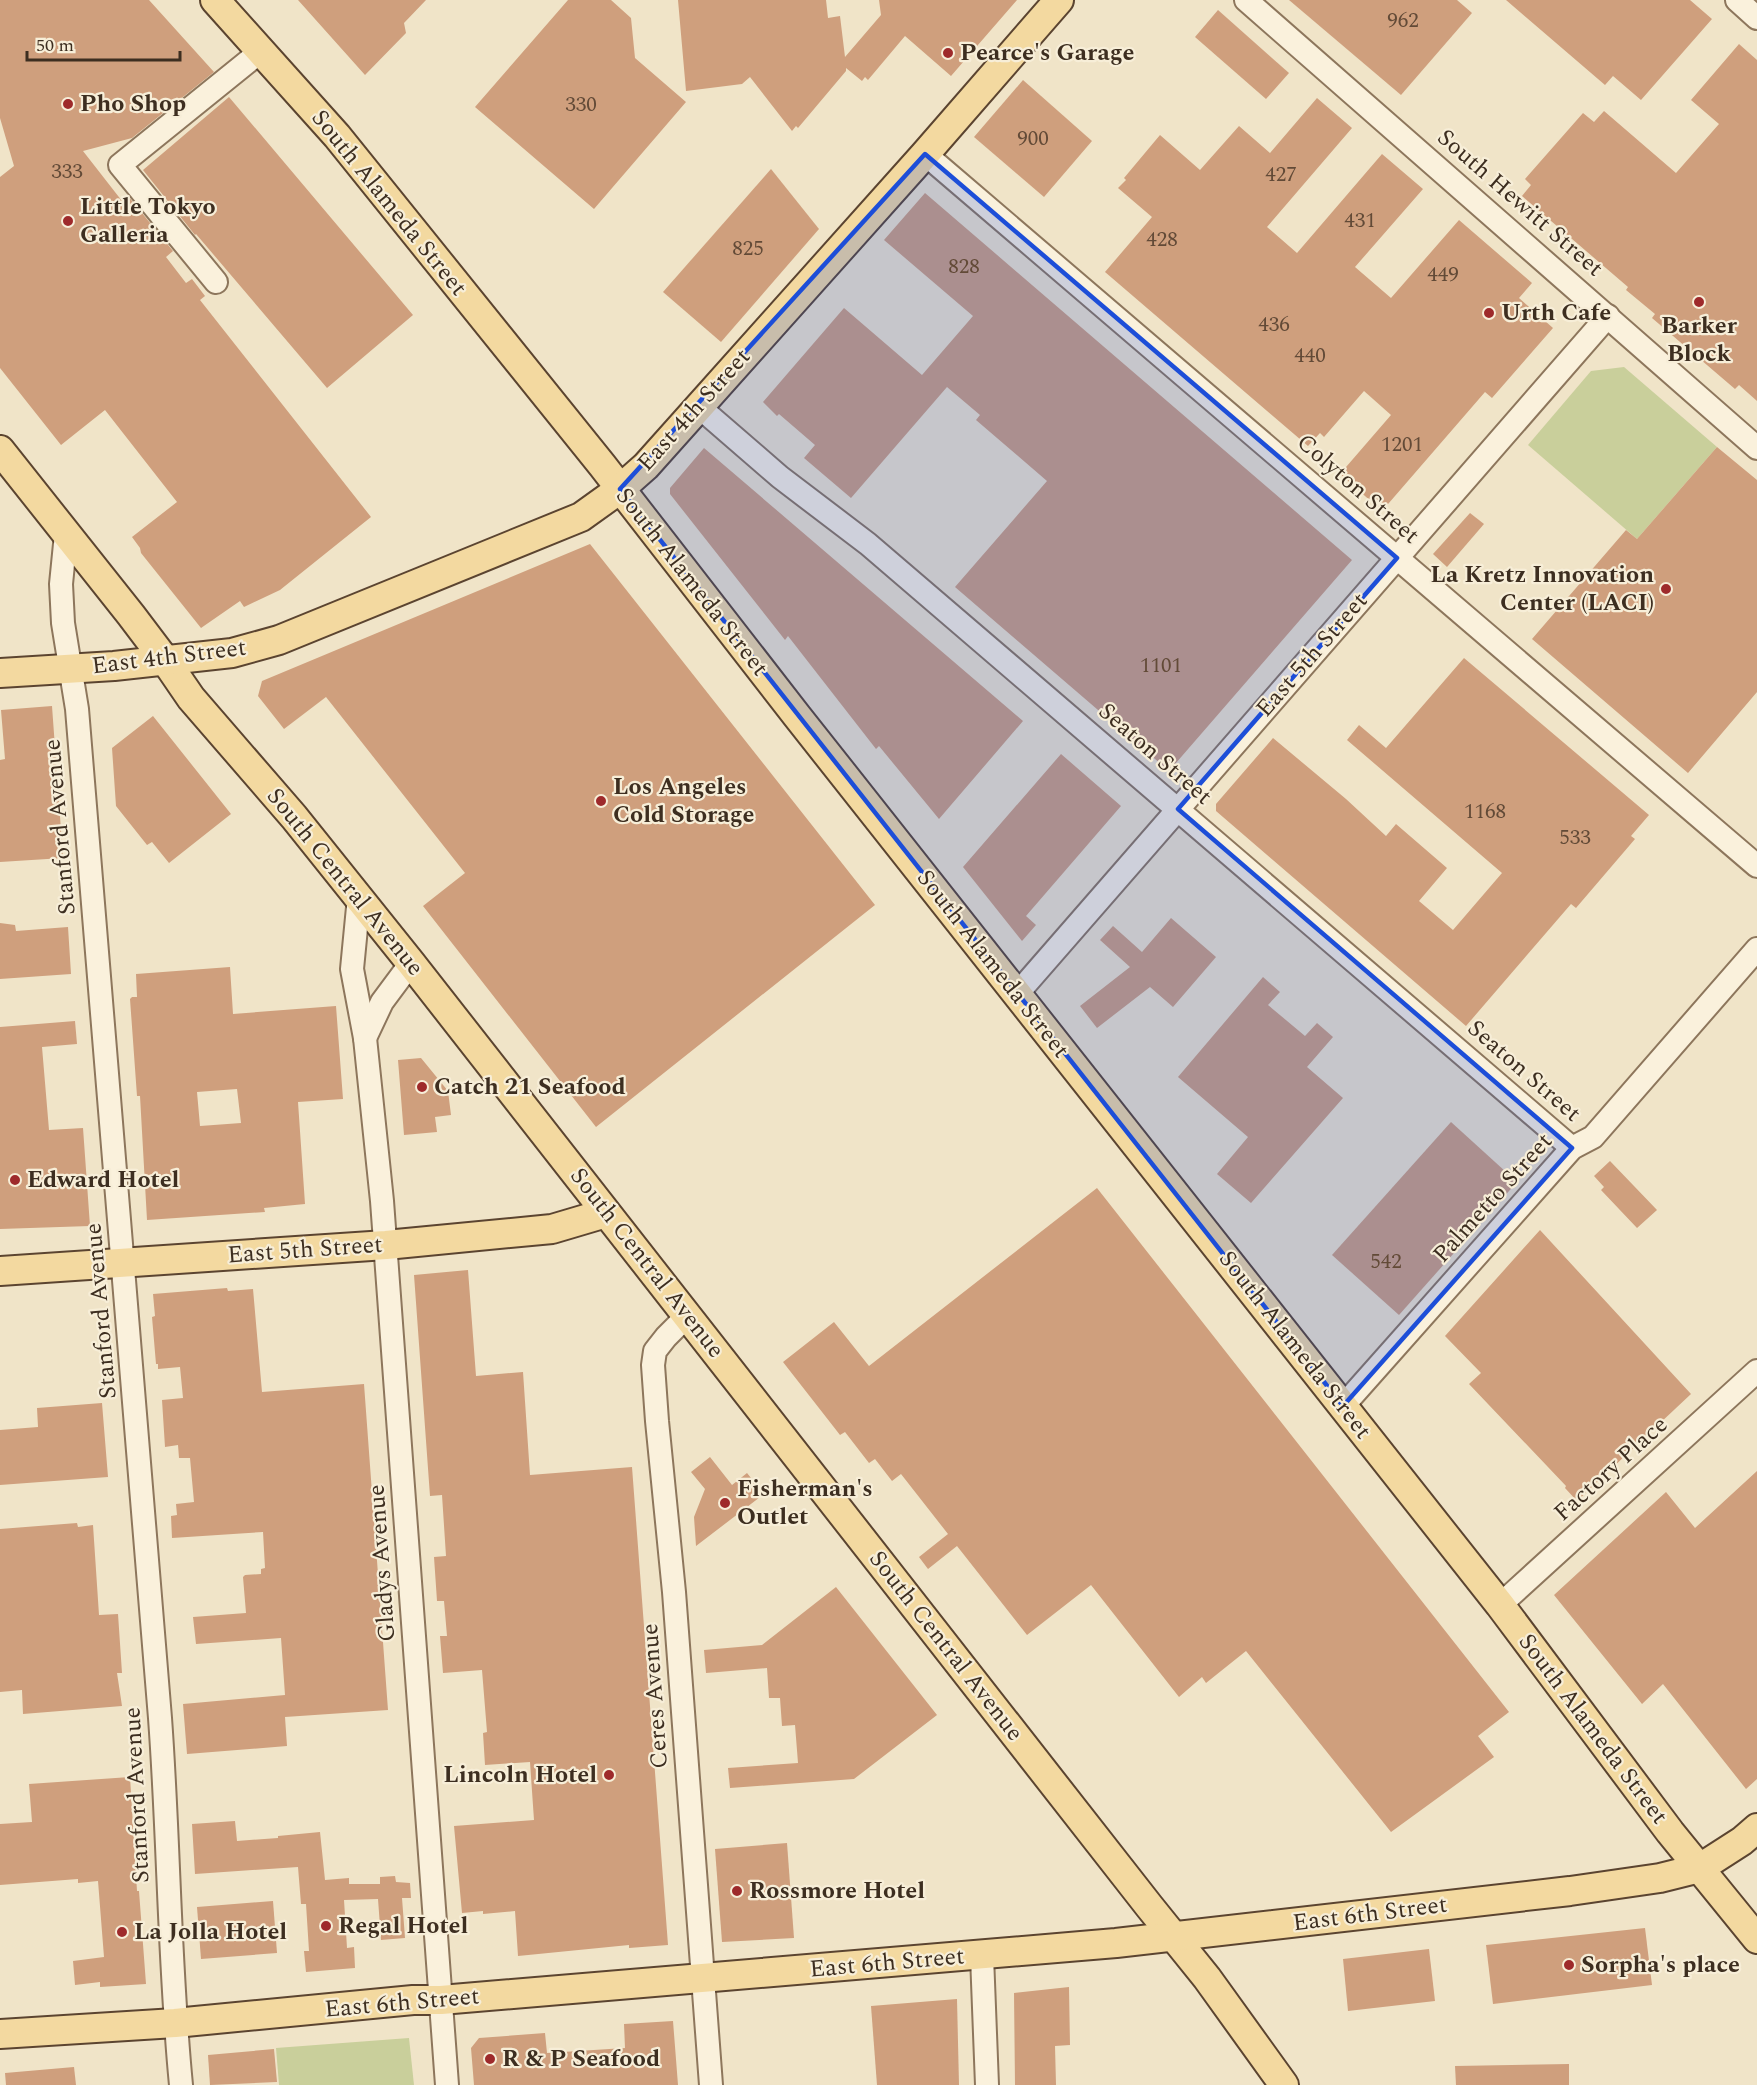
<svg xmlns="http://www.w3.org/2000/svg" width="1757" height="2085" viewBox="0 0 1757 2085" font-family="Spectral,serif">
<rect width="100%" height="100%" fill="#f0e4c8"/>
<g fill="#c9cf9b">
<path d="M 1624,367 L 1717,447 L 1637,539 L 1528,445 L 1591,371 Z"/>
<path d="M 409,2038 L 414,2085 L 279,2085 L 276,2048 Z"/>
</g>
<g fill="#cf9f7d" fill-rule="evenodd">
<path d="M 0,0 L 149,0 L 214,72 L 132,138 L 83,151 L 122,201 L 128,196 L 173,251 L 166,257 L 186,283 L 192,279 L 205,296 L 200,300 L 371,517 L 280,590 L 244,607 L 240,601 L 201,628 L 141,553 L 140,548 L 132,537 L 177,502 L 105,410 L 61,445 L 0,368 L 0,177 L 14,166 L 0,118 Z"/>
<path d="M 298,0 L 426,0 L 404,23 L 406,33 L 365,75 Z"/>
<path d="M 568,0 L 611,0 L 631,18 L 635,58 L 686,102 L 594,209 L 475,107 Z"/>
<path d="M 678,0 L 826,0 L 828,18 L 840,16 L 845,57 L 881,15 L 879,0 L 1017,0 L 951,76 L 905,36 L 868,80 L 865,77 L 862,81 L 846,68 L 846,71 L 798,128 L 796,126 L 792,131 L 750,77 L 742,84 L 686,91 Z"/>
<path d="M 1289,0 L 1457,0 L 1472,13 L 1401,95 Z"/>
<path d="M 1506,0 L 1690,0 L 1712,19 L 1641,100 L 1613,76 L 1605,85 Z"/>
<path d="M 1218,10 L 1289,73 L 1266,99 L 1195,37 Z"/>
<path d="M 1739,44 L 1757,60 L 1757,401 L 1739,385 L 1735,389 L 1652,318 L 1655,314 L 1626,290 L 1628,287 L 1522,196 L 1531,185 L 1525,179 L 1583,113 L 1594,122 L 1604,111 L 1676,173 L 1719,124 L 1691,100 Z"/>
<path d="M 1023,80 L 1092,141 L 1044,197 L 974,137 Z"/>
<path d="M 229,97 L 413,315 L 327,388 L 196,234 L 195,235 L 143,170 Z"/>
<path d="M 1317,98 L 1352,128 L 1267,227 L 1297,253 L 1382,154 L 1423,189 L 1355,267 L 1391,298 L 1459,220 L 1532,283 L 1519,298 L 1553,328 L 1492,398 L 1485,392 L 1382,511 L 1340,474 L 1391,415 L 1364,391 L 1324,437 L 1320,433 L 1308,446 L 1105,272 L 1152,217 L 1118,188 L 1126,180 L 1124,178 L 1160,135 L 1200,170 L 1239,126 L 1270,153 Z"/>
<path d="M 771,169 L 819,229 L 721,342 L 663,292 Z"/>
<path d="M 925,193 L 1352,560 L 1169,771 L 955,587 L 1047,481 L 976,420 L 980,415 L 947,387 L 851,498 L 804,458 L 815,445 L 779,414 L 777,416 L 763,402 L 844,308 L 922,375 L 973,316 L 884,240 Z"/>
<path d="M 1717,447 L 1757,480 L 1757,692 L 1688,773 L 1532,639 L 1626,530 L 1637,539 Z"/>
<path d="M 704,448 L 1023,721 L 939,819 L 879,746 L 876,749 L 788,636 L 785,640 L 670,494 L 670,488 Z"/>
<path d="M 1470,513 L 1484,524 L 1447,567 L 1433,554 Z"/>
<path d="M 590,544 L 875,905 L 596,1127 L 423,906 L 465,873 L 326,697 L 284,729 L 258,696 L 262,681 Z"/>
<path d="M 1464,658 L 1649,815 L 1631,836 L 1635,839 L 1576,908 L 1571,904 L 1466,1026 L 1216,811 L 1216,804 L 1273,738 L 1346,799 L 1386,836 L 1396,824 L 1447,868 L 1419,901 L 1453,930 L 1502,873 L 1347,740 L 1359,725 L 1386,748 Z"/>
<path d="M 52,706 L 63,858 L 0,862 L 0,760 L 5,759 L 1,710 Z"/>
<path d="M 153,716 L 231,814 L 169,863 L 152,842 L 147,845 L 116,806 L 112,748 Z"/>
<path d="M 1061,754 L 1121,806 L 1026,916 L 1036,925 L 1022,941 L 963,867 Z"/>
<path d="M 1171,918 L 1216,957 L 1173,1007 L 1150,987 L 1097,1028 L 1080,1006 L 1130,967 L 1100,940 L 1113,926 L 1142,952 Z"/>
<path d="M 0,923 L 15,925 L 16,931 L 68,927 L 71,974 L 0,979 Z"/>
<path d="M 230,967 L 233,1014 L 336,1006 L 343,1099 L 298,1102 L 305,1204 L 264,1208 L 265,1212 L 147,1220 L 140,1096 L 137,1096 L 130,999 L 132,997 L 137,997 L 136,974 ZM 237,1089 L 241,1123 L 200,1126 L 197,1092 Z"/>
<path d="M 1263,977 L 1280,992 L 1268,1005 L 1305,1036 L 1317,1023 L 1333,1037 L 1307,1067 L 1343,1098 L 1251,1203 L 1217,1174 L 1248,1137 L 1178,1077 Z"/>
<path d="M 75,1021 L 77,1044 L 42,1047 L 49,1130 L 83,1128 L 90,1226 L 0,1229 L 0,1027 Z"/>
<path d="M 421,1058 L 448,1091 L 451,1115 L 435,1117 L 437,1132 L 404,1135 L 398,1060 Z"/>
<path d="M 1451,1122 L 1517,1182 L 1399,1315 L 1332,1255 Z"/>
<path d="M 1610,1161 L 1657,1210 L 1637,1228 L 1601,1190 L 1604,1187 L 1594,1176 Z"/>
<path d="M 1097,1188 L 1509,1712 L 1478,1736 L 1494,1757 L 1391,1832 L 1246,1651 L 1206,1683 L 1202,1677 L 1179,1697 L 1091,1585 L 1027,1635 L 957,1546 L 928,1569 L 919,1557 L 948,1534 L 901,1474 L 892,1481 L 875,1459 L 869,1463 L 845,1432 L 840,1435 L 783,1362 L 834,1322 L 869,1366 Z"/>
<path d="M 1540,1230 L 1691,1394 L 1577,1501 L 1565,1488 L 1566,1486 L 1469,1384 L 1481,1373 L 1445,1336 Z"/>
<path d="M 468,1270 L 476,1376 L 523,1372 L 530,1475 L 632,1467 L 668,1945 L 629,1948 L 629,1945 L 518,1956 L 515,1911 L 483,1914 L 483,1911 L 462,1913 L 454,1826 L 534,1820 L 530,1762 L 485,1765 L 483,1733 L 487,1732 L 482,1670 L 443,1673 L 440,1636 L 447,1636 L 444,1601 L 437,1601 L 434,1557 L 446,1556 L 442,1495 L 430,1496 L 414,1275 Z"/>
<path d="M 227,1288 L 228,1291 L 253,1289 L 262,1392 L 364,1384 L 388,1710 L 285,1717 L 287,1746 L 187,1754 L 183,1704 L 285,1695 L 281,1638 L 196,1644 L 193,1617 L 246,1613 L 243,1577 L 245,1575 L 261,1574 L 261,1569 L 265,1568 L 263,1532 L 172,1538 L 171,1516 L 177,1515 L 176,1504 L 194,1502 L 190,1458 L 179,1458 L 178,1445 L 165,1447 L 162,1400 L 183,1398 L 180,1367 L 158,1369 L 158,1364 L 156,1364 L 152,1317 L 155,1316 L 153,1294 Z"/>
<path d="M 102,1403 L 108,1477 L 0,1485 L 0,1430 L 38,1427 L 37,1408 Z"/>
<path d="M 710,1457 L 732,1485 L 747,1473 L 764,1494 L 696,1546 L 694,1517 L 705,1489 L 691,1472 Z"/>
<path d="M 1757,1471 L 1757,1779 L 1746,1789 L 1663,1684 L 1642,1704 L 1554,1595 L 1666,1492 L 1695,1528 Z"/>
<path d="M 77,1523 L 78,1527 L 93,1525 L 99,1615 L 118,1614 L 122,1673 L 117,1673 L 122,1706 L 23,1714 L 22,1690 L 0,1692 L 0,1529 Z"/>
<path d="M 836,1587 L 937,1715 L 854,1779 L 730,1788 L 728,1768 L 798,1763 L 795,1725 L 782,1726 L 780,1698 L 769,1698 L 767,1668 L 706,1673 L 704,1650 L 762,1645 Z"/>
<path d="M 130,1777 L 137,1891 L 139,1891 L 146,1984 L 100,1987 L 100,1982 L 75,1985 L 73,1961 L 104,1957 L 98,1881 L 78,1883 L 78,1879 L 0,1885 L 0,1824 L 32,1822 L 29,1784 Z"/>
<path d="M 235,1821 L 237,1841 L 278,1838 L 278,1836 L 320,1832 L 325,1880 L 349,1878 L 349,1884 L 380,1884 L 380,1877 L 395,1876 L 396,1882 L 410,1883 L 411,1898 L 402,1898 L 405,1938 L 381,1940 L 378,1899 L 344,1900 L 347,1948 L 354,1947 L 355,1968 L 306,1972 L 304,1951 L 309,1951 L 306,1904 L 301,1904 L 298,1867 L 195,1874 L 192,1824 Z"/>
<path d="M 787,1843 L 794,1938 L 722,1942 L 715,1849 Z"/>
<path d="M 273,1901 L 277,1953 L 201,1959 L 197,1907 Z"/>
<path d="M 1645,1928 L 1652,1985 L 1493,2004 L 1486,1945 Z"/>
<path d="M 1429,1949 L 1435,2001 L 1348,2011 L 1343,1959 Z"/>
<path d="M 1069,1987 L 1070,2045 L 1055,2046 L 1056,2085 L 1015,2085 L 1014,1993 Z"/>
<path d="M 957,1999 L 959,2085 L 877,2085 L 871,2006 Z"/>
<path d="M 673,2021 L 678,2085 L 474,2085 L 471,2048 L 479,2038 L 545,2033 L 547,2053 L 625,2048 L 624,2024 Z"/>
<path d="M 274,2049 L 277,2082 L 210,2085 L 208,2055 Z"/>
<path d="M 1569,2064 L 1569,2085 L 1456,2085 L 1455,2066 Z"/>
<path d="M 74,2067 L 76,2085 L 6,2085 L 5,2073 Z"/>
</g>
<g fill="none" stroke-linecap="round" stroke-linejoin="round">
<defs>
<g id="minor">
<path d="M 1246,0 L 1757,448"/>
<path d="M 1737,0 L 1757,18"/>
<path d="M 925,154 L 1757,866"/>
<path d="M 216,282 L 120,165 L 261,51"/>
<path d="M 698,406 L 780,477 L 868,544 L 1572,1148"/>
<path d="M 66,534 L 61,584 L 63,623 L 77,709 C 105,1045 134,1381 160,1718 C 169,1840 169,1963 181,2085"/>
<path d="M 359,897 L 352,969 L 365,1038 L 382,1201 L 447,2085"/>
<path d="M 1017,994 L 1608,316"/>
<path d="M 365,1038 L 382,1002 L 411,963"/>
<path d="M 687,1316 L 666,1337 L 655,1351 L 653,1365 L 657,1421 L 674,1592 L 711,2085"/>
<path d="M 1343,1406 L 1572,1148 L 1593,1137 L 1757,949"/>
<path d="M 1500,1605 L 1757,1371"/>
<path d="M 982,1956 L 987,2085"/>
</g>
<g id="major">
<path d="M 215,0 L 337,136 L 602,465 L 797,716 L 1500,1605 L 1670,1832 L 1757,1939"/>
<path d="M 0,450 L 131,615 L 165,660 L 191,698 L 294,817 L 411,963 L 1149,1906 L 1207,1978 L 1284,2085"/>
<path d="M 0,673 L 114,666 L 232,653 L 279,640 L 581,517 L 620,489 L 646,466 L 925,154 L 1059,0"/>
<path d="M 0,1271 L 386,1245 L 552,1229 L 606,1213"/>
<path d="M 0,2034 L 175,2023 L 413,2000 L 441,2000 L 1116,1943 L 1570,1891 L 1660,1878 L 1700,1868 L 1742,1841 L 1757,1828"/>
</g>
</defs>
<use href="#minor" stroke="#8d765c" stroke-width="26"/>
<use href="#major" stroke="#5b4430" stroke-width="32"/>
<use href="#minor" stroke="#faf1dc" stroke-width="22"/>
<use href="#major" stroke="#f3d9a0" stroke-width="28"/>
</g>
<path fill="#1d4ed8" fill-opacity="0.2" stroke="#1d4ed8" stroke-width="4.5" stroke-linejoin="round" d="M 925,154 L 1397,558 L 1178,809 L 1572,1148 L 1343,1406 L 620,489 Z"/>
<g fill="#9e2a2b" stroke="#f7eed8" stroke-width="2">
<circle cx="948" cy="53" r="6"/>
<circle cx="68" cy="104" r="6"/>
<circle cx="68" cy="221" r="6"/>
<circle cx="1699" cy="302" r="6"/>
<circle cx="1489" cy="313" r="6"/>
<circle cx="1666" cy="589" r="6"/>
<circle cx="601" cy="801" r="6"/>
<circle cx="422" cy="1087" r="6"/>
<circle cx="15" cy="1180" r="6"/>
<circle cx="725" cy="1503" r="6"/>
<circle cx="609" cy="1775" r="6"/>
<circle cx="737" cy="1891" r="6"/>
<circle cx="326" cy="1926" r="6"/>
<circle cx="122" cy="1932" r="6"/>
<circle cx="1569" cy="1965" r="6"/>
<circle cx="490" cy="2059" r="6"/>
</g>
<g text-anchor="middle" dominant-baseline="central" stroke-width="4.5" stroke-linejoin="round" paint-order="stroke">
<g font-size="21" fill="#624a37">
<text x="1403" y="21">962</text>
<text x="581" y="105">330</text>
<text x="1033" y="139">900</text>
<text x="67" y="172">333</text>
<text x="1281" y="175">427</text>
<text x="1360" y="221">431</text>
<text x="1162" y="240">428</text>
<text x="748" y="249">825</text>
<text x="964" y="267">828</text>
<text x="1443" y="275">449</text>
<text x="1274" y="325">436</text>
<text x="1310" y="356">440</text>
<text x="1402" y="445">1201</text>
<text x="1161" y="666">1101</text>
<text x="1485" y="812">1168</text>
<text x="1575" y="838">533</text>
<text x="1386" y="1262">542</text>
</g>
<g font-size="24" font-weight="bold" fill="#3d2e20" stroke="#f7eed8" text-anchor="start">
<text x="960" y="53">Pearce's Garage</text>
<text x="80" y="104">Pho Shop</text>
<text x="80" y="207">Little Tokyo<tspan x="80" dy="28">Galleria</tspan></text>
<text x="1501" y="313">Urth Cafe</text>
<text x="1699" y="326" text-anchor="middle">Barker<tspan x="1699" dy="28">Block</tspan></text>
<text x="1654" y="575" text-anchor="end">La Kretz Innovation<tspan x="1654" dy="28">Center (LACI)</tspan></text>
<text x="613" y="787">Los Angeles<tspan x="613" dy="28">Cold Storage</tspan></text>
<text x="434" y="1087">Catch 21 Seafood</text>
<text x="27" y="1180">Edward Hotel</text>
<text x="737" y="1489">Fisherman's<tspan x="737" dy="28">Outlet</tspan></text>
<text x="597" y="1775" text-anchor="end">Lincoln Hotel</text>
<text x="749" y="1891">Rossmore Hotel</text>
<text x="338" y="1926">Regal Hotel</text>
<text x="134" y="1932">La Jolla Hotel</text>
<text x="1581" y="1965">Sorpha's place</text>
<text x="502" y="2059">R &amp; P Seafood</text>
</g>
<g font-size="24" fill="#3d2e20" stroke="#f7eed8">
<text transform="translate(389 203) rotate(51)">South Alameda Street</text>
<text transform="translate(1520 203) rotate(41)">South Hewitt Street</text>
<text transform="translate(694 410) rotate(-48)">East 4th Street</text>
<text transform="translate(1358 489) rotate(41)">Colyton Street</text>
<text transform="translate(692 582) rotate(52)">South Alameda Street</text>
<text transform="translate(1312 655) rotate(-49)">East 5th Street</text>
<text transform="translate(169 657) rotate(-7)">East 4th Street</text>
<text transform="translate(1155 754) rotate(41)">Seaton Street</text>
<text transform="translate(60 827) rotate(-95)">Stanford Avenue</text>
<text transform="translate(345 882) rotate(51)">South Central Avenue</text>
<text transform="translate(993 964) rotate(52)">South Alameda Street</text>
<text transform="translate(1524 1071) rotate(41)">Seaton Street</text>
<text transform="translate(1493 1198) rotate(-48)">Palmetto Street</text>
<text transform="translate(305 1250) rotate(-4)">East 5th Street</text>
<text transform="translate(647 1263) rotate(52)">South Central Avenue</text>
<text transform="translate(101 1311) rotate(-95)">Stanford Avenue</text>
<text transform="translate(1295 1345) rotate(52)">South Alameda Street</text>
<text transform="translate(1611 1469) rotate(-42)">Factory Place</text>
<text transform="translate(382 1563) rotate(-94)">Gladys Avenue</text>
<text transform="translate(946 1646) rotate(52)">South Central Avenue</text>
<text transform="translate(655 1696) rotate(-94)">Ceres Avenue</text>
<text transform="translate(1593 1729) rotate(53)">South Alameda Street</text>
<text transform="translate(137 1795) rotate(-93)">Stanford Avenue</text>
<text transform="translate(1370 1914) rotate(-7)">East 6th Street</text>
<text transform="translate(887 1963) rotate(-5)">East 6th Street</text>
<text transform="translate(402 2003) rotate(-5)">East 6th Street</text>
</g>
</g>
<path d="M27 51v9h153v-9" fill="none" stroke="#3d2e20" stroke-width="3"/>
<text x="36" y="51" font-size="18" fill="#3d2e20" stroke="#f7eed8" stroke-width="4.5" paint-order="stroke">50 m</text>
</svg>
